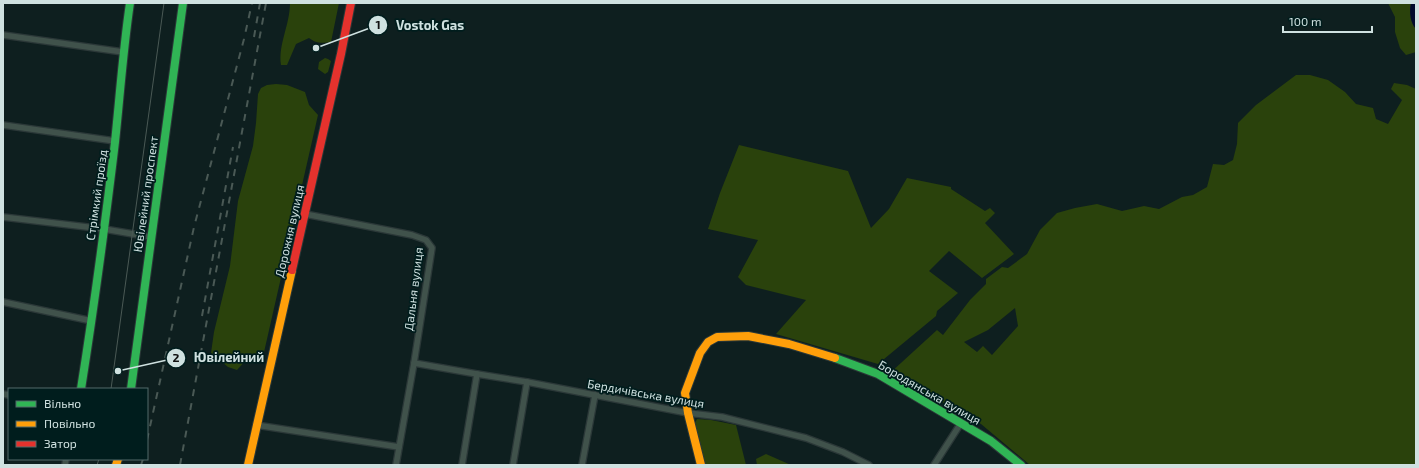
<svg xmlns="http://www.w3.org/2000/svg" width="1419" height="468" viewBox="0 0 1419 468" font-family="'Exo 2',sans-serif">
<rect width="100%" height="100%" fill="#0e1f1f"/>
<g fill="#2a420c" fill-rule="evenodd">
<path d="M 290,3 L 339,3 L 331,42 C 322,43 317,44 309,38 L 296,44 L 287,65 L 281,65 C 278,44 290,25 290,3 Z"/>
<path d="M 1388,3 L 1416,3 L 1416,52 L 1406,55 L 1400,48 L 1395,32 L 1395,17 Z"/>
<path d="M 325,58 L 328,59 L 331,61 L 328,72 L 325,74 L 318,69 L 319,62 Z"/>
<path d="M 1296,75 L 1310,75 L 1328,80 L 1345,92 L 1356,104 L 1373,108 L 1376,119 L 1388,124 L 1402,100 L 1391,89 L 1394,83 L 1407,85 L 1416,89 L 1416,465 L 1030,465 L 981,424 L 890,373 L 937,330 L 943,335 L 970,300 L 986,284 L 986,279 L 1002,267 L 1008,268 L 1027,254 L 1040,230 L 1057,213 L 1075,208 L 1097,204 L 1122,211 L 1144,206 L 1159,209 L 1182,197 L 1193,195 L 1207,187 L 1213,164 L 1224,165 L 1233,160 L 1237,144 L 1238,123 L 1256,105 ZM 1015,308 L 1018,326 L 992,355 L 983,346 L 977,352 L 964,342 L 988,330 Z"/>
<path d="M 276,84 L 287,85 L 305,92 L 309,105 L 318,115 L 262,361 L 247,359 L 237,370 L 228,367 L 211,353 L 214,332 L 230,266 L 238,201 L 253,146 L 256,123 L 258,94 L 261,88 L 267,85 Z"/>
<path d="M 739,145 L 848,171 L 871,228 L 889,209 L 907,178 L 951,187 L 951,189 L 985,211 L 990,208 L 995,213 L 985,223 L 1014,254 L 982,278 L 949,251 L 929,271 L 958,293 L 937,311 L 936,316 L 878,364 L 776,334 L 806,300 L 746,285 L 738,277 L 758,240 L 708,229 L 720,193 Z"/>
<path d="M 697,419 L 711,420 L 736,425 L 746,465 L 704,465 L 694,425 Z"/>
<path d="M 766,454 L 791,465 L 757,465 L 756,459 Z"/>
</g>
<path fill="#010a2c" d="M 1411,3 L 1416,3 L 1416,29 C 1410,23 1409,11 1411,3 Z"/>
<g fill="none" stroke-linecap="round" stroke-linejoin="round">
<defs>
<g id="street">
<path d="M 3,35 L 123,52"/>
<path d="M 3,125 L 115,141"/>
<path d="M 305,214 L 412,235 L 426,240 L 432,248 L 414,363 L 396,465"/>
<path d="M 3,217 L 104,229 L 151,237"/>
<path d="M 3,302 L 92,321"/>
<path d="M 414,363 L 477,374 L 527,382 L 688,413 L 722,417 L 806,438 L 843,452 L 869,465"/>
<path d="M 3,394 L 9,395"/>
<path d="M 256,425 L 399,447"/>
<path d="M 65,465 L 66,459"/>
<path d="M 462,465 L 477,374"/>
<path d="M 513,465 L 527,382"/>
<path d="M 582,465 L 595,395"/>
<path d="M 934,465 L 961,423"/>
</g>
<g id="fast">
<path d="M 835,358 L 878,374 L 991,441 L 1021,465"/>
<path d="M 81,389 C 94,307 105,225 115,142 C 120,95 123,50 130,3"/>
<path d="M 131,389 L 183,3"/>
</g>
<g id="slow">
<path d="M 116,465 L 118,459"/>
<path d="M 248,465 L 292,270"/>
<path d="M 701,465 L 688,413 L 685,393 L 700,353 L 708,342 L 717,337 L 748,336 L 789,344 L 835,358"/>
</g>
<path id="jam" d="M 292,270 L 341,54 L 351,3"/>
</defs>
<use href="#street" stroke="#2b3838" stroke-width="8"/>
<use href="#fast" stroke="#2b3838" stroke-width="10"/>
<use href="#slow" stroke="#2b3838" stroke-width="10"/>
<use href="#jam" stroke="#2b3838" stroke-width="10"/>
<use href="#street" stroke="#40524b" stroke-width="5.5"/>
<use href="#fast" stroke="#30b455" stroke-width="8"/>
<use href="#slow" stroke="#ff9f0a" stroke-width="8"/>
<use href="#jam" stroke="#e5322d" stroke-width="8"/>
<g stroke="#4a5955" stroke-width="1">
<path d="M 111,389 L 164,3"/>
<path d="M 97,465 L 99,459"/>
</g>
<g stroke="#4a5955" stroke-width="2" stroke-dasharray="7 7" stroke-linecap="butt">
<path d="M 254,37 L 260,3"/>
<path d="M 202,316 L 233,147"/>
<path d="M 147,440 L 194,227 L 244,39 L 252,3"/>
<path d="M 141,465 L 143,459"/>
<path d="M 180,465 L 266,3"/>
</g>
</g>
<g text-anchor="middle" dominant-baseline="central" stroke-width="3.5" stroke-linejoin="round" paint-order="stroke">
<g font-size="12" fill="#cfe1e0" stroke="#001d1d">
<text transform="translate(145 194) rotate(-82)">Ювілейний проспект</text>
<text transform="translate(96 195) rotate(-82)">Стрімкий проїзд</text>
<text transform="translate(289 231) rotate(-77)">Дорожня вулиця</text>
<text transform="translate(413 289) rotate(-83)">Дальня вулиця</text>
<text transform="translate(930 392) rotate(30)">Бородянська вулиця</text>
<text transform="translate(646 393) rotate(10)">Бердичівська вулиця</text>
</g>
</g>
<path fill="none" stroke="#cfe1e0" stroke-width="1.5" d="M316 48L378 25M118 371L176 358"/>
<g fill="#cfe1e0" stroke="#001d1d" stroke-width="1.5">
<circle cx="316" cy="48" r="4"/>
<circle cx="118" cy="371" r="4"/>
<circle cx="378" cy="25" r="10"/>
<circle cx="176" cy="358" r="10"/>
</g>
<g font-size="12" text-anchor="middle" font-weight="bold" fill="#111">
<text x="378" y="29">1</text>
<text x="176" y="362">2</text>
</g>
<g font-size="13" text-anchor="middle" font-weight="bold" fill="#cfe1e0" stroke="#001d1d" stroke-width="3.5" stroke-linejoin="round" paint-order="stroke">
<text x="430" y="30">Vostok Gas</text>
<text x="229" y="362">Ювілейний</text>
</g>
<rect width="1419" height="468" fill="none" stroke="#cfe1e0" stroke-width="8"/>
<rect x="8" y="388" width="140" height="72" fill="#001d1d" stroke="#536b6b"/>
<rect x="16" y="401" width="20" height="6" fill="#30b455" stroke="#536b6b"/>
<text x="44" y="408" font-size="12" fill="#cfe1e0">Вільно</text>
<rect x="16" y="421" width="20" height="6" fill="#ff9f0a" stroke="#536b6b"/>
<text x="44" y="428" font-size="12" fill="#cfe1e0">Повільно</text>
<rect x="16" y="441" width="20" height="6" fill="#e5322d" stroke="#536b6b"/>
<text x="44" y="448" font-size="12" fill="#cfe1e0">Затор</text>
<path d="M1283 26v6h89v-6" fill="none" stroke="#cfe1e0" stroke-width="2"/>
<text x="1289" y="26" font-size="12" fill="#cfe1e0" stroke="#001d1d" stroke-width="3" paint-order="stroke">100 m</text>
</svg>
